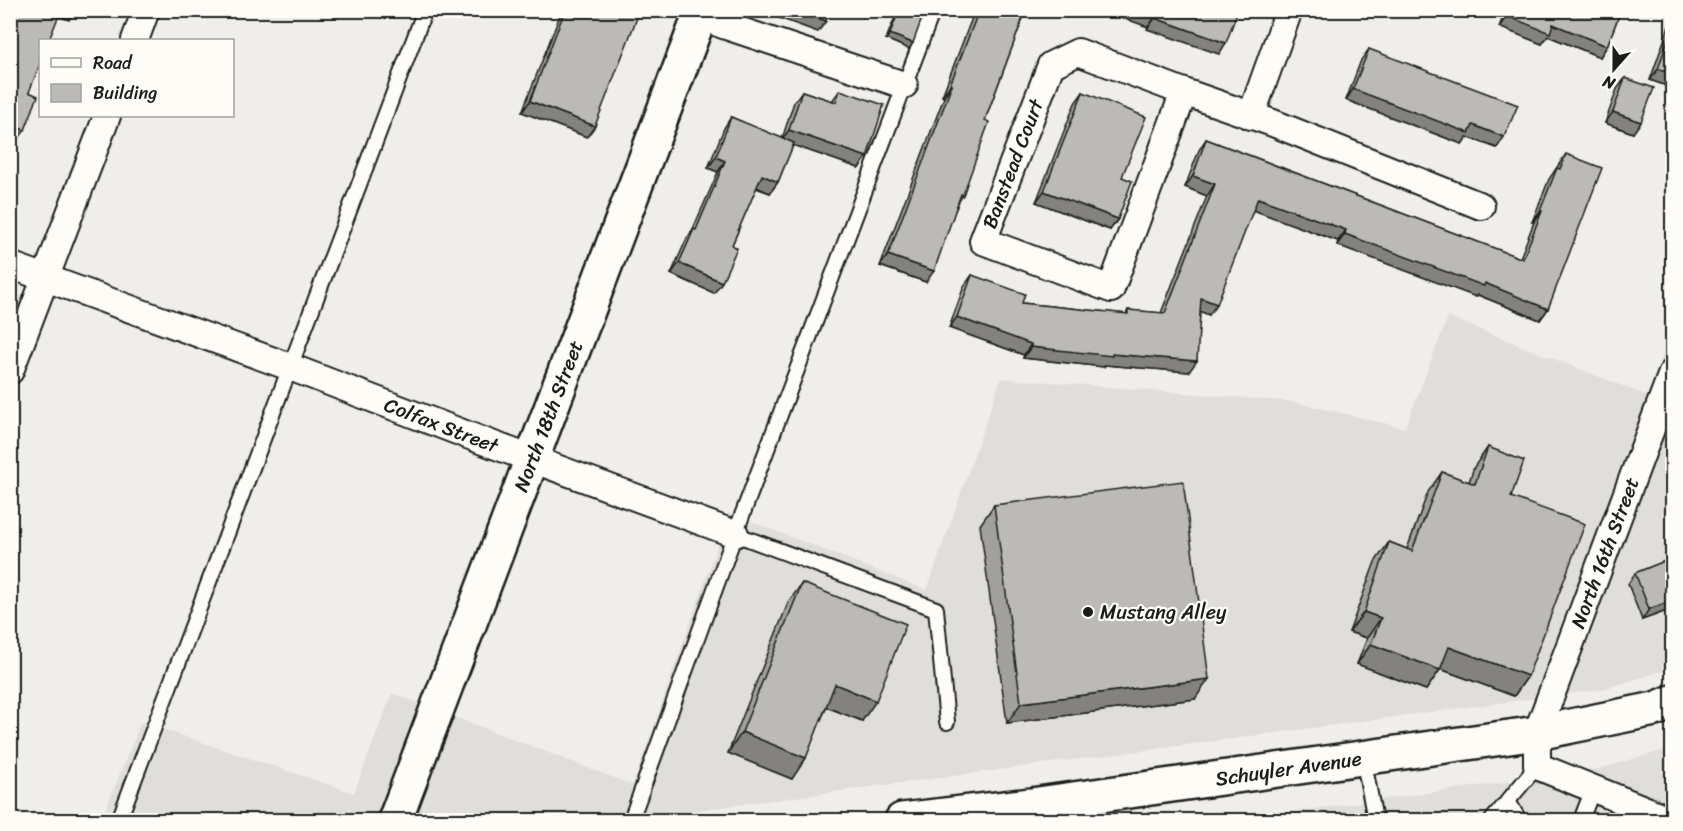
<svg xmlns="http://www.w3.org/2000/svg" width="1683" height="831" viewBox="0 0 1683 831" font-family="Sriracha,sans-serif">
<rect width="100%" height="100%" fill="#f0eeea"/>
<filter id="ink" filterUnits="userSpaceOnUse"><feTurbulence type="fractalNoise" baseFrequency=".0167" numOctaves="2"/><feDisplacementMap in="SourceGraphic" scale="12" xChannelSelector="R" yChannelSelector="G"/><feConvolveMatrix kernelMatrix="1 2 1 2 8 2 1 2 1" color-interpolation-filters="sRGB"/></filter>
<g filter="url(#ink)">
<g fill="#e0deda">
<path d="M 1448,317 L 1648,396 L 1672,329 L 1672,668 L 1604,689 L 624,820 L 101,820 L 141,722 L 354,793 L 392,693 L 633,785 L 729,513 L 927,590 L 1001,378 L 1294,402 L 1405,428 Z"/>
<path d="M 1672,748 L 1672,820 L 1235,820 L 1598,769 Z"/>
</g>
<g fill="none" stroke-linecap="round" stroke-linejoin="round">
<defs>
<g id="service">
<path d="M 735,534 L 936,609 L 947,722"/>
<path d="M 1363,757 L 1375,820"/>
<path d="M 1508,801 L 1519,820"/>
<path d="M 119,820 L 425,10"/>
<path d="M 631,820 L 735,534 L 933,10"/>
<path d="M 1492,820 L 1537,766"/>
<path d="M 1581,820 L 1593,789"/>
</g>
<g id="minor">
<path d="M 700,16 L 726,26 L 904,85"/>
<path d="M 135,40 L 146,10"/>
<path d="M 1078,52 L 1184,92 L 1111,289 L 983,241 L 1051,65 Z"/>
<path d="M 1184,92 L 1273,123 L 1481,206"/>
<path d="M 1251,116 L 1289,10"/>
<path id="s1" d="M 10,265 L 290,367 L 491,444 L 735,534"/>
<path d="M 10,371 L 107,116"/>
<path id="s2" d="M 1671,820 L 1537,766 L 1537,733 L 1672,373"/>
</g>
<g id="tertiary">
<path id="s3" d="M 395,820 L 702,10"/>
</g>
<g id="secondary">
<path id="s4" d="M 902,820 L 1031,805 L 1537,733 L 1655,709 L 1672,702"/>
</g>
</defs>
<use href="#service" stroke="#1c1c1c" stroke-width="18"/>
<use href="#minor" stroke="#1c1c1c" stroke-width="30"/>
<use href="#tertiary" stroke="#1c1c1c" stroke-width="38"/>
<use href="#secondary" stroke="#1c1c1c" stroke-width="38"/>
<use href="#service" stroke="#fdfcf7" stroke-width="14"/>
<use href="#minor" stroke="#fdfcf7" stroke-width="26"/>
<use href="#tertiary" stroke="#fdfcf7" stroke-width="33"/>
<use href="#secondary" stroke="#fdfcf7" stroke-width="33"/>
</g>
<g fill="#a1a09d" stroke="#1c1c1c" stroke-width="1.5">
<path d="M 562,10 L 640,10 L 587,137 L 522,112 Z"/>
<path d="M 898,10 L 925,10 L 909,49 L 886,39 Z"/>
<path d="M 975,10 L 1026,10 L 985,120 L 963,195 L 959,201 L 926,282 L 880,266 L 944,97 L 942,96 Z"/>
<path d="M 1503,10 L 1621,10 L 1607,46 L 1600,57 L 1548,36 L 1542,44 L 1499,27 L 1505,12 Z"/>
<path d="M 1672,21 L 1672,88 L 1650,80 L 1669,26 Z"/>
<path d="M 1369,49 L 1497,148 L 1467,137 L 1462,144 L 1346,100 L 1361,60 Z"/>
<path d="M 1625,78 L 1633,133 L 1605,123 L 1617,89 Z"/>
<path d="M 840,90 L 867,157 L 859,168 L 793,145 L 778,182 L 770,193 L 756,188 L 732,245 L 714,293 L 671,274 L 686,240 L 692,231 L 718,172 L 708,168 L 724,128 L 731,117 L 782,139 L 794,102 L 802,91 L 832,101 Z"/>
<path d="M 1083,92 L 1122,177 L 1118,219 L 1110,230 L 1036,202 L 1075,103 Z"/>
<path d="M 1206,139 L 1520,258 L 1534,222 L 1532,222 L 1549,179 L 1566,154 L 1548,309 L 1540,320 L 1478,295 L 1476,297 L 1337,245 L 1338,241 L 1253,210 L 1209,315 L 1200,311 L 1189,372 L 1105,365 L 1104,367 L 1023,358 L 1024,355 L 949,328 L 964,286 L 972,275 L 1022,303 L 1126,314 L 1128,310 L 1161,313 L 1207,196 L 1185,187 L 1199,150 Z"/>
<path d="M 1488,447 L 1511,497 L 1528,676 L 1514,696 L 1440,669 L 1426,690 L 1357,664 L 1367,638 L 1349,632 L 1375,562 L 1389,542 L 1407,549 L 1428,492 L 1442,472 L 1469,482 L 1474,467 Z"/>
<path d="M 994,505 L 1195,699 L 1007,723 L 980,525 Z"/>
<path d="M 1672,558 L 1672,609 L 1642,620 L 1628,584 L 1635,573 Z"/>
<path d="M 802,583 L 862,721 L 827,707 L 792,779 L 728,753 L 788,603 Z"/>
</g>
<g fill="#83827f" stroke="#1c1c1c" stroke-width="1.5">
<path d="M 59,10 L 75,10 L 69,20 L 56,15 Z"/>
<path d="M 798,10 L 826,21 L 818,32 L 760,11 Z"/>
<path d="M 1102,10 L 1140,10 L 1156,16 L 1148,27 Z"/>
<path d="M 1507,16 L 1553,24 L 1607,46 L 1600,57 L 1548,36 L 1542,44 L 1499,27 Z"/>
<path d="M 1155,18 L 1226,43 L 1219,54 L 1147,29 Z"/>
<path d="M 890,34 L 913,43 L 909,49 L 886,39 Z"/>
<path d="M 1658,69 L 1672,74 L 1672,88 L 1650,80 Z"/>
<path d="M 950,85 L 952,85 L 944,97 L 942,96 Z"/>
<path d="M 1353,89 L 1473,125 L 1504,137 L 1497,148 L 1467,137 L 1462,144 L 1346,100 Z"/>
<path d="M 530,101 L 595,126 L 587,137 L 522,112 Z"/>
<path d="M 1613,112 L 1641,122 L 1633,133 L 1605,123 Z"/>
<path d="M 10,125 L 25,130 L 17,141 L 10,139 Z"/>
<path d="M 789,130 L 867,157 L 859,168 L 781,141 Z"/>
<path d="M 716,157 L 725,161 L 718,172 L 708,168 Z"/>
<path d="M 762,175 L 778,182 L 770,193 L 754,186 Z"/>
<path d="M 1193,176 L 1215,184 L 1207,196 L 1185,187 Z"/>
<path d="M 1044,191 L 1118,219 L 1110,230 L 1036,202 Z"/>
<path d="M 1258,198 L 1346,230 L 1338,241 L 1250,209 Z"/>
<path d="M 1540,211 L 1542,211 L 1534,222 L 1532,222 Z"/>
<path d="M 1345,234 L 1485,283 L 1548,309 L 1540,320 L 1478,295 L 1476,297 L 1337,245 Z"/>
<path d="M 888,255 L 934,271 L 926,282 L 880,266 Z"/>
<path d="M 679,263 L 722,282 L 714,293 L 671,274 Z"/>
<path d="M 1201,298 L 1217,304 L 1209,315 L 1194,309 Z"/>
<path d="M 957,317 L 1031,344 L 1024,355 L 949,328 Z"/>
<path d="M 1031,347 L 1112,354 L 1197,361 L 1189,372 L 1105,365 L 1104,367 L 1023,358 Z"/>
<path d="M 1672,601 L 1672,609 L 1642,620 L 1649,609 Z"/>
<path d="M 1364,612 L 1381,618 L 1367,638 L 1349,632 Z"/>
<path d="M 1371,644 L 1440,670 L 1426,690 L 1357,664 Z"/>
<path d="M 1449,647 L 1528,676 L 1514,696 L 1435,667 Z"/>
<path d="M 1209,679 L 1195,699 L 1007,723 L 1021,703 Z"/>
<path d="M 835,684 L 876,701 L 862,721 L 821,705 Z"/>
<path d="M 742,732 L 806,758 L 792,779 L 728,753 Z"/>
</g>
<g fill="#bbbab6" stroke="#1c1c1c" stroke-width="1.5">
<path d="M 10,10 L 61,10 L 49,40 L 40,40 L 40,64 L 29,92 L 38,96 L 25,130 L 10,125 Z"/>
<path d="M 565,10 L 640,10 L 595,126 L 530,101 Z"/>
<path d="M 798,10 L 829,10 L 826,21 Z"/>
<path d="M 899,10 L 925,10 L 913,43 L 890,34 Z"/>
<path d="M 979,10 L 1026,10 L 985,120 L 989,122 L 963,195 L 961,194 L 934,271 L 888,255 L 952,85 L 950,85 Z"/>
<path d="M 1140,10 L 1238,10 L 1226,43 L 1155,18 L 1156,16 Z"/>
<path d="M 1509,10 L 1621,10 L 1607,46 L 1553,24 L 1550,33 L 1507,16 Z"/>
<path d="M 1672,28 L 1672,74 L 1658,69 Z"/>
<path d="M 1369,49 L 1518,105 L 1504,137 L 1473,125 L 1469,133 L 1353,89 Z"/>
<path d="M 1625,78 L 1654,88 L 1641,122 L 1613,112 Z"/>
<path d="M 840,90 L 884,105 L 867,157 L 789,130 L 802,91 L 836,102 Z"/>
<path d="M 1083,92 L 1146,117 L 1122,177 L 1132,181 L 1118,219 L 1044,191 Z"/>
<path d="M 731,117 L 794,143 L 778,182 L 762,175 L 732,245 L 737,248 L 722,282 L 679,263 L 694,229 L 696,230 L 725,161 L 716,157 Z"/>
<path d="M 1206,139 L 1523,259 L 1542,211 L 1540,211 L 1557,168 L 1560,169 L 1566,154 L 1602,168 L 1548,309 L 1485,283 L 1484,286 L 1345,234 L 1346,230 L 1258,198 L 1217,304 L 1201,298 L 1197,361 L 1112,354 L 1112,356 L 1031,347 L 1031,344 L 957,317 L 972,275 L 1025,294 L 1022,303 L 1128,314 L 1128,310 L 1165,313 L 1215,184 L 1193,176 Z"/>
<path d="M 1488,447 L 1524,461 L 1511,497 L 1585,524 L 1528,676 L 1449,647 L 1440,670 L 1371,644 L 1381,618 L 1364,612 L 1389,542 L 1412,551 L 1442,472 L 1475,484 Z"/>
<path d="M 1183,481 L 1209,679 L 1021,703 L 994,505 Z"/>
<path d="M 1672,558 L 1672,601 L 1649,609 L 1635,573 Z"/>
<path d="M 802,583 L 906,624 L 876,701 L 835,684 L 806,758 L 742,732 Z"/>
</g>
</g>
<circle fill="#1c1c1c" stroke="#fdfcf7" stroke-width="2" cx="1088" cy="612" r="6"/>
<g text-anchor="middle" dominant-baseline="central" stroke-width="4.5" stroke-linejoin="round" paint-order="stroke">
<g font-size="20" fill="#1c1c1c" stroke="#fdfcf7">
<text transform="translate(1013 164) rotate(-69)">Banstead Court</text>
<text stroke="none"><textPath href="#s3" startOffset="432">North 18th Street</textPath></text>
<text stroke="none"><textPath href="#s1" startOffset="460">Colfax Street</textPath></text>
<text stroke="none"><textPath href="#s2" startOffset="370">North 16th Street</textPath></text>
<text stroke="none"><textPath href="#s4" startOffset="390">Schuyler Avenue</textPath></text>
</g>
<g font-size="20" fill="#1c1c1c" stroke="#fdfcf7" text-anchor="start">
<text x="1100" y="612">Mustang Alley</text>
</g>
</g>
<rect width="1683" height="831" fill="none" stroke="#fdfcf7" stroke-width="36"/>
<rect x="18" y="18" width="1647" height="795" fill="none" stroke="#1c1c1c" stroke-width="2" filter="url(#ink)"/>
<rect x="39" y="39" width="195" height="78" fill="#fdfcf7" stroke="#a3a29f" stroke-width="1.5"/>
<rect x="51" y="58" width="30" height="9" fill="#fdfcf7" stroke="#a3a29f" stroke-width="1.5"/>
<text x="93" y="69" font-size="18" fill="#1c1c1c">Road</text>
<rect x="51" y="84" width="30" height="18" fill="#bbbab6" stroke="#a3a29f" stroke-width="1.5"/>
<text x="93" y="99" font-size="18" fill="#1c1c1c">Building</text>
<g transform="translate(1614 69) rotate(201)" stroke="#fdfcf7" stroke-width="4.5" paint-order="stroke">
<path d="M0-4.5L10 22L0 15L-10 22Z" fill="#1c1c1c"/>
<text y="-9" font-size="16" font-weight="bold" text-anchor="middle" fill="#1c1c1c">N</text>
</g>
</svg>
